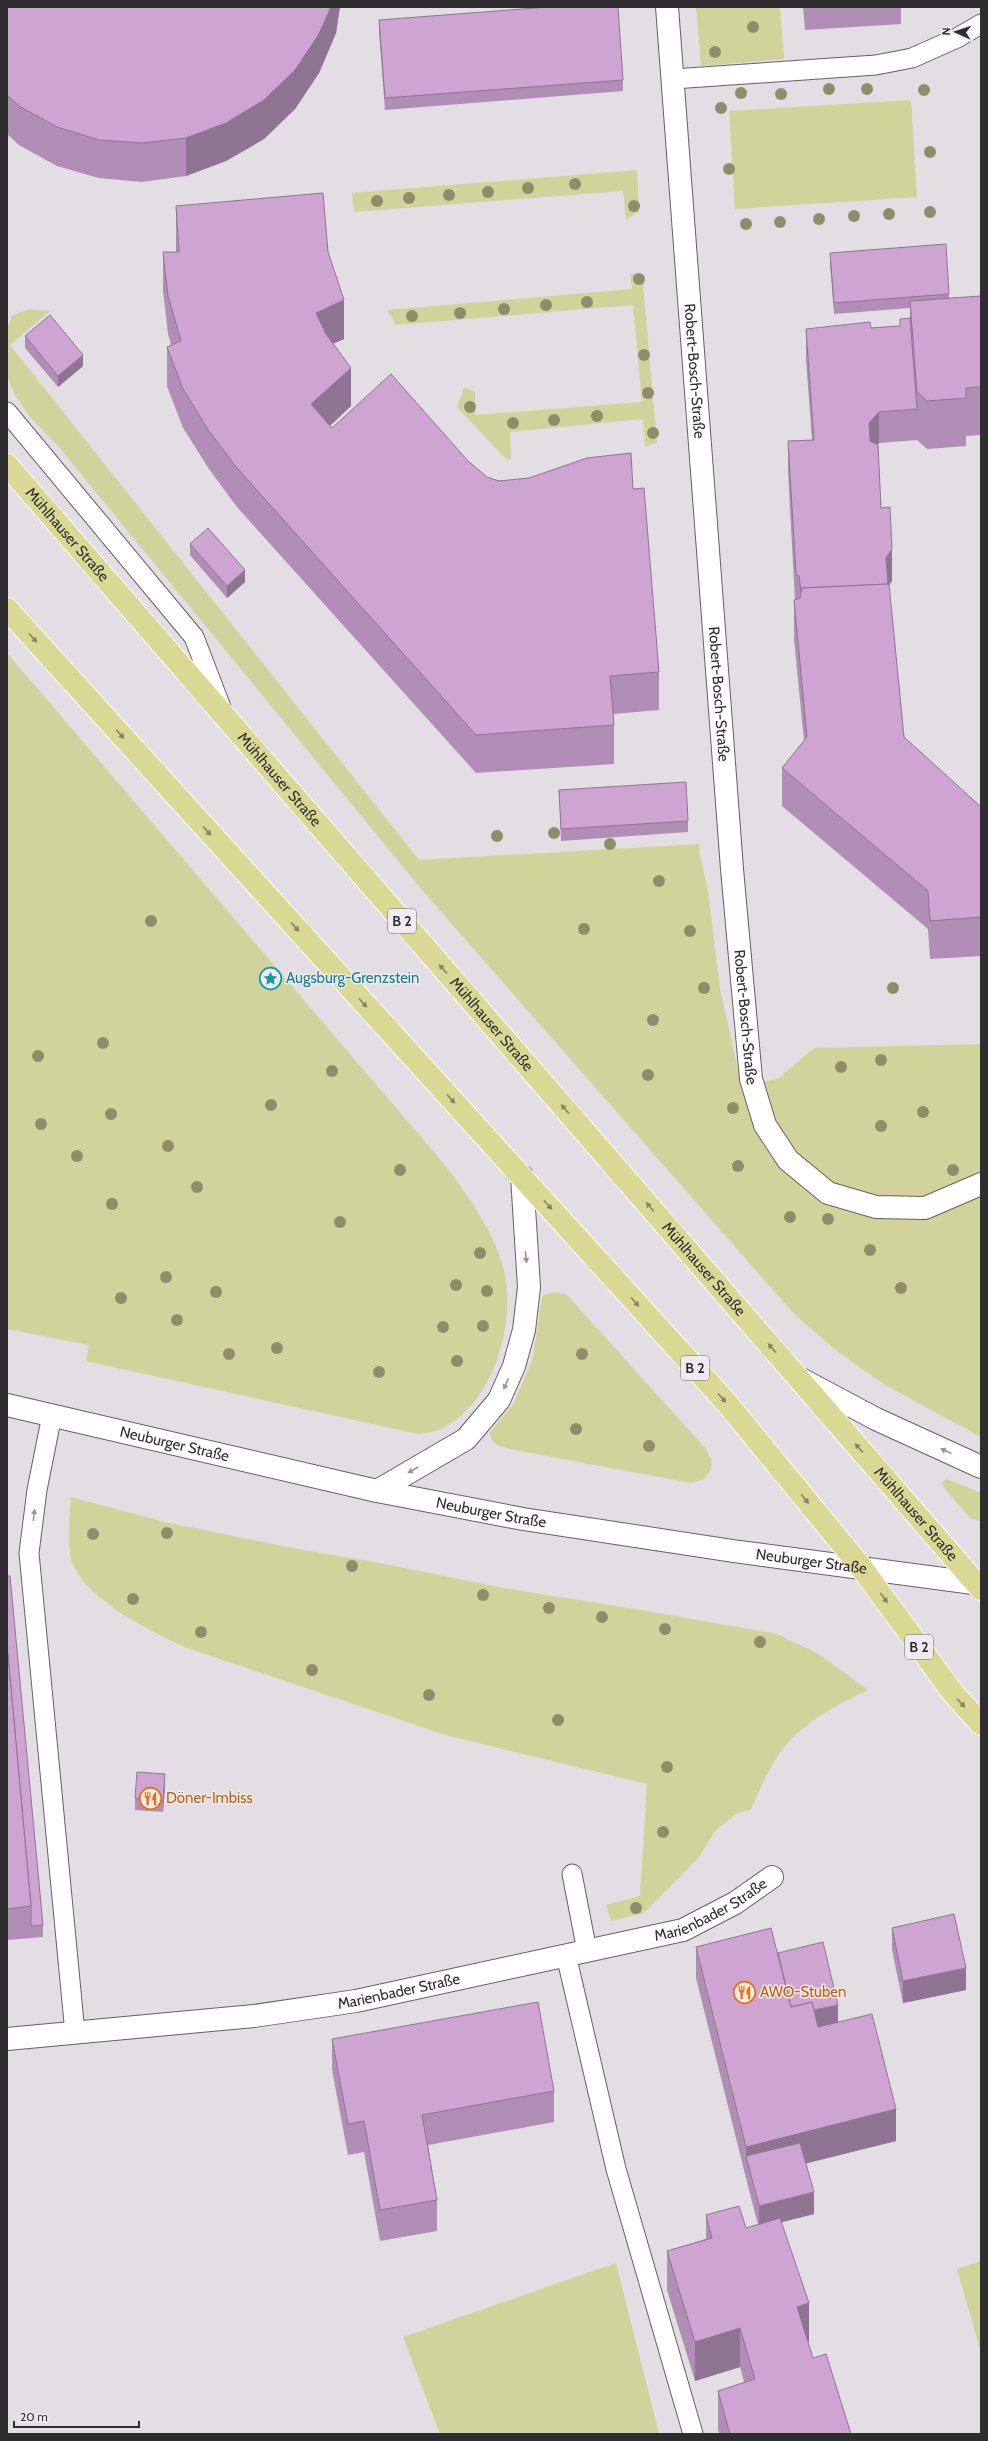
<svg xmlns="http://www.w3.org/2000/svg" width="988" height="2441" viewBox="0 0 988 2441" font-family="Cabin,sans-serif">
<rect width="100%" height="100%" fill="#e3dde4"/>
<g fill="#d0d39a">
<path d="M 696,7 L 780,7 L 784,59 L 701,66 Z"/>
<path d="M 911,100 L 917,197 L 735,209 L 729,111 Z"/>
<path d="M 637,170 L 639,212 L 626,219 L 623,191 L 354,212 L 352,193 Z"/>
<path d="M 642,273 L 657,442 L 645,447 L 643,419 L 510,432 L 511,459 L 506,459 L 457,407 L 464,387 L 475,392 L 475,415 L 642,402 L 633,305 L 396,325 L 387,310 L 632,289 L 630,274 Z"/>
<path d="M 29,309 L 50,311 L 10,345 L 419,860 L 700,844 L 699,851 L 708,891 L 720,989 L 742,1088 L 779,1078 L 814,1048 L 981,1044 L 981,1437 L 885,1385 L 837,1351 L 795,1315 L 422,890 L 58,446 L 30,417 L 15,395 L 7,376 L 7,330 L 12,316 Z"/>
<path d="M 7,653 L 444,1164 C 468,1196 497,1235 505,1275 C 515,1329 492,1406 439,1430 C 433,1432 424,1433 418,1434 L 86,1361 L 89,1345 L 7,1329 Z"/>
<path d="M 556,1292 L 567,1295 L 706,1449 L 711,1458 L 711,1470 L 704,1479 L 691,1483 L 515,1450 L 499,1446 L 491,1440 L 490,1432 L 513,1405 L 533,1358 L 542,1297 L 549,1293 Z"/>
<path d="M 947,1479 L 981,1493 L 981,1521 L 971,1519 L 944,1488 L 942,1482 Z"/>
<path d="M 71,1497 L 165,1522 L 287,1547 L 380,1563 L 503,1588 L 635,1609 L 777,1634 L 819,1654 L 868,1690 C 832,1707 794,1727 774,1762 C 765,1777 758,1793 751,1809 L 736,1814 L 716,1830 L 699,1857 L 644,1913 L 611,1921 L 606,1905 L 640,1896 L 647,1784 L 445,1735 L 187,1648 C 153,1633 91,1602 74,1567 C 66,1552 70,1515 71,1497 Z"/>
<path d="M 981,2261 L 981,2352 L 957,2269 Z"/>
<path d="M 616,2263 L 659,2434 L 440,2434 L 403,2337 Z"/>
</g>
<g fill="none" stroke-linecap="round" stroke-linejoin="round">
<defs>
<g id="service">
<path d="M 673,79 L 876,65 L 912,58 L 957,38 L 981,24"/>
<path d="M 7,412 L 194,637 L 222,710"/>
<path d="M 52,1415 L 37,1490 L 29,1553 L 75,2033"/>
<path d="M 572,1874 L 587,1951"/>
<path d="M 566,1955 L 616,2169 L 693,2434"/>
</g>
<g id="minor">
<path id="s1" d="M 667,7 L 732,869 L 751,1079 L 765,1125 L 788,1160 L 828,1193 L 876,1207 L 925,1208 L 981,1184"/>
<path id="s2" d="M 7,2039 L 254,2016 L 356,2001 L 683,1930 L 735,1903 L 772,1877"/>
</g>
<g id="tertiary">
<path d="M 799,1378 L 876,1419 L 981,1467"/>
<path id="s3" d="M 7,1405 L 377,1491 L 523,1519 L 733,1551 L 981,1584"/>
<path d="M 377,1491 L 466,1439 L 499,1400 L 514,1366 L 524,1330 L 529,1287 L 522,1176"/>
</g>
<g id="primary">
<path id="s4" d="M 7,465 L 981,1589"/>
<path d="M 7,609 L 725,1401 L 861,1567 L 953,1693 L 981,1724"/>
</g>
</defs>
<use href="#service" stroke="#656066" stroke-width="21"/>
<use href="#minor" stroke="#656066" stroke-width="24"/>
<use href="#tertiary" stroke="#656066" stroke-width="24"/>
<use href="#primary" stroke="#fff" stroke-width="24"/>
<use href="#service" stroke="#fff" stroke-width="19"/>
<use href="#minor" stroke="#fff" stroke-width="22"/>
<use href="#tertiary" stroke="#fff" stroke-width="22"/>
<use href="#primary" stroke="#d9d994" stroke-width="22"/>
</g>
<g fill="#908e6a">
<circle cx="753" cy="27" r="6"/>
<circle cx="715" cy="52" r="6"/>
<circle cx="829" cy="89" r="6"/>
<circle cx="867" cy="89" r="6"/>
<circle cx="924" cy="90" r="6"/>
<circle cx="741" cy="93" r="6"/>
<circle cx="781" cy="94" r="6"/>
<circle cx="721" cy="108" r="6"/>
<circle cx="930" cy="152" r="6"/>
<circle cx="729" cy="169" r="6"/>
<circle cx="575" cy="184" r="6"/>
<circle cx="528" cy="188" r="6"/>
<circle cx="488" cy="192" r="6"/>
<circle cx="449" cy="195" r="6"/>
<circle cx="409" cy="198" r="6"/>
<circle cx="377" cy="201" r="6"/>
<circle cx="634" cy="206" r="6"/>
<circle cx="930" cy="212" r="6"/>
<circle cx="889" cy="214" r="6"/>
<circle cx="854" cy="216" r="6"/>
<circle cx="819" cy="219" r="6"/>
<circle cx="780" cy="222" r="6"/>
<circle cx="746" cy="224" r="6"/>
<circle cx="639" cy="279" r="6"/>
<circle cx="587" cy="302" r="6"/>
<circle cx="546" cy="305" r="6"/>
<circle cx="504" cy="309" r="6"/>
<circle cx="460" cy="313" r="6"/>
<circle cx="412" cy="316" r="6"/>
<circle cx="644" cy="355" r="6"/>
<circle cx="648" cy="393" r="6"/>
<circle cx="470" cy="407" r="6"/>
<circle cx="597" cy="416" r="6"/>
<circle cx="554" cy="420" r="6"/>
<circle cx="513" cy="423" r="6"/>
<circle cx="653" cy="433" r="6"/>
<circle cx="554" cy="833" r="6"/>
<circle cx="497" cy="836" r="6"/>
<circle cx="610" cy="844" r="6"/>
<circle cx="659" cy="881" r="6"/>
<circle cx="151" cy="921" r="6"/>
<circle cx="584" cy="929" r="6"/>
<circle cx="690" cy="931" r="6"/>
<circle cx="704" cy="988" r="6"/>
<circle cx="893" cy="988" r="6"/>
<circle cx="653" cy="1020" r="6"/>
<circle cx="103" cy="1043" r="6"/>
<circle cx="38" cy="1056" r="6"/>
<circle cx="881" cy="1060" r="6"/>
<circle cx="841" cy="1067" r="6"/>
<circle cx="332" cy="1071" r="6"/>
<circle cx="648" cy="1075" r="6"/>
<circle cx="271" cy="1105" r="6"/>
<circle cx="733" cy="1108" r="6"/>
<circle cx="923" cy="1112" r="6"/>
<circle cx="111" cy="1114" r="6"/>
<circle cx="41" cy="1124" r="6"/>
<circle cx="881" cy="1126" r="6"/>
<circle cx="168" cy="1146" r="6"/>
<circle cx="77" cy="1156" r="6"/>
<circle cx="738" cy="1166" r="6"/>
<circle cx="400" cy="1170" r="6"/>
<circle cx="953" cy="1170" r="6"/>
<circle cx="197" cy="1187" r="6"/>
<circle cx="112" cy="1204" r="6"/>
<circle cx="790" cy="1217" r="6"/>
<circle cx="828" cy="1219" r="6"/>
<circle cx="340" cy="1222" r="6"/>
<circle cx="870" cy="1250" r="6"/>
<circle cx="480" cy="1253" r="6"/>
<circle cx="166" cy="1277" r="6"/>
<circle cx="456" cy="1285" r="6"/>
<circle cx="901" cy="1288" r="6"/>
<circle cx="487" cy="1291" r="6"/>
<circle cx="216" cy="1292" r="6"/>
<circle cx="121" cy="1298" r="6"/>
<circle cx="177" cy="1320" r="6"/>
<circle cx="483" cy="1326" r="6"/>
<circle cx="443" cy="1327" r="6"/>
<circle cx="277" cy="1348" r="6"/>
<circle cx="229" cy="1354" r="6"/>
<circle cx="582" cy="1354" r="6"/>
<circle cx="457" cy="1361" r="6"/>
<circle cx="379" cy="1372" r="6"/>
<circle cx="576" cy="1429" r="6"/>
<circle cx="649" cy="1446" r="6"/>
<circle cx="167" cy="1533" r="6"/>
<circle cx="93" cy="1534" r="6"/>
<circle cx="352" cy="1566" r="6"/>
<circle cx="483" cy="1595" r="6"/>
<circle cx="133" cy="1599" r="6"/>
<circle cx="549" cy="1608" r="6"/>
<circle cx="602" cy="1617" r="6"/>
<circle cx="665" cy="1629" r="6"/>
<circle cx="201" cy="1632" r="6"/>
<circle cx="760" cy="1642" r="6"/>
<circle cx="312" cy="1670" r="6"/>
<circle cx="429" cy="1695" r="6"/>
<circle cx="558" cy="1720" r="6"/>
<circle cx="667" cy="1767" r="6"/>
<circle cx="663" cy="1832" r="6"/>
<circle cx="636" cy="1908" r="6"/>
</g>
<g fill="#b18eb5">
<path d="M 7,7 L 340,7 L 336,33 L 319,73 L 295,109 L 264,139 L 226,161 L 186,176 L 142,182 L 99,178 L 57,166 L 19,145 L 7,134 Z"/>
<path d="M 803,7 L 901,7 L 901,24 L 805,30 Z"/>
<path d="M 379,20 L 623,80 L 623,91 L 385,110 L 379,32 Z"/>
<path d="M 176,206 L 328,252 L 344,339 L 333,344 L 351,406 L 330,426 L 332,428 L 468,461 L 487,477 L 499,481 L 633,489 L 659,672 L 659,710 L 613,714 L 614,725 L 614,764 L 476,773 L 237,507 L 209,469 L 183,428 L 167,386 L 167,347 L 171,345 L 168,334 L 163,291 L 163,252 L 176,252 Z"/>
<path d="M 830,253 L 949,294 L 949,298 L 981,296 L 981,435 L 966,436 L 966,446 L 927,449 L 917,440 L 879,443 L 878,444 L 881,508 L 892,581 L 889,585 L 904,737 L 981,807 L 981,956 L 930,959 L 928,929 L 782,806 L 782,768 L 804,741 L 794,639 L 794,600 L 795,600 L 788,473 L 788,441 L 812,440 L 806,360 L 806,329 L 871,328 L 900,326 L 910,318 L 910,308 L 834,314 L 830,265 Z"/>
<path d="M 25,336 L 83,366 L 58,387 L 25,348 Z"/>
<path d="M 190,544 L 245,582 L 227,598 L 190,555 Z"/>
<path d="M 559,790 L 688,821 L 688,832 L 561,841 Z"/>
<path d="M 7,1576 L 43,1925 L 43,1937 L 7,1940 Z"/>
<path d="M 165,1785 L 163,1812 L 135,1810 L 135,1798 Z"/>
<path d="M 892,1928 L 966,1990 L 903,2003 L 892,1950 Z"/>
<path d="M 696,1947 L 778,1953 L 838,2023 L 896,2141 L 806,2163 L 814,2214 L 781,2222 L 809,2342 L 808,2342 L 813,2358 L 851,2434 L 719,2434 L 718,2429 L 718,2391 L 744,2382 L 740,2367 L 695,2381 L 667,2290 L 667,2251 L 706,2239 L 706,2215 L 746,2228 L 758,2225 L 746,2178 L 696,1978 Z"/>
<path d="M 332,2039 L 554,2091 L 554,2122 L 428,2145 L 437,2200 L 437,2231 L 380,2241 L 364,2152 L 348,2155 L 332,2070 Z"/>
</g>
<g fill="#907493">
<path d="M 331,7 L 340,7 L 336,33 L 319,73 L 295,109 L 264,139 L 226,161 L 186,176 L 186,138 Z"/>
<path d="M 344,300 L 344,339 L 316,351 L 316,313 Z"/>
<path d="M 83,355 L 83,366 L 58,387 L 58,376 Z"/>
<path d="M 351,368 L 351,406 L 311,443 L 311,404 Z"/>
<path d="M 879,412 L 879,443 L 869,455 L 869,423 Z"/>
<path d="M 892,549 L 892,581 L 886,589 L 886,558 Z"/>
<path d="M 245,570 L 245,582 L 227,598 L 227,586 Z"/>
<path d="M 165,1774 L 165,1785 L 163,1812 L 163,1801 Z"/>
<path d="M 966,1968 L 966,1990 L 903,2003 L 903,1981 Z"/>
<path d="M 838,2005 L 838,2027 L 791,2038 L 791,2016 Z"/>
<path d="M 896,2109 L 896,2141 L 752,2177 L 746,2156 L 746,2147 Z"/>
<path d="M 814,2192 L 814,2214 L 759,2228 L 759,2206 Z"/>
<path d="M 809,2303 L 809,2342 L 797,2345 L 797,2307 Z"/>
<path d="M 740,2328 L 740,2367 L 695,2381 L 695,2342 Z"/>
</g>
<g fill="#cea5d2" stroke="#907493">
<path d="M 7,7 L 331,7 L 319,34 L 295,70 L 264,100 L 226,123 L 186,138 L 142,143 L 99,140 L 57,127 L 19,106 L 7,95 Z"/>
<path d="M 548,7 L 618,7 L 623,80 L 385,98 L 379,20 Z"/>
<path d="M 323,193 L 328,252 L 344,300 L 316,313 L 326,334 L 351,368 L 311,404 L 332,428 L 391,374 L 468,461 L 487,477 L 499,481 L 529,478 L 587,458 L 631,453 L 633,489 L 644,488 L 659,672 L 610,676 L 614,725 L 476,735 L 237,468 L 209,431 L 183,389 L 167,347 L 181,341 L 168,296 L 163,252 L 179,252 L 176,206 Z"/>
<path d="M 946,244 L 949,294 L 834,303 L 830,253 Z"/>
<path d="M 981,296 L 981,387 L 966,388 L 966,398 L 927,401 L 917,392 L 910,301 Z"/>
<path d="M 50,315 L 83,355 L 58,376 L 25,336 Z"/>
<path d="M 910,318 L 917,409 L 879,412 L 869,423 L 870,441 L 878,445 L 881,508 L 890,507 L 892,549 L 886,558 L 888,584 L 802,588 L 801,592 L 799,576 L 796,574 L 788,441 L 814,440 L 806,329 L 870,322 L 871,328 L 900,326 L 900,319 Z"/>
<path d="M 208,528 L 245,570 L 227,586 L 190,544 Z"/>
<path d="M 889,584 L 904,737 L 981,807 L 981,917 L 930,921 L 928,891 L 782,768 L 807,737 L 794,600 L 800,598 L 802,588 Z"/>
<path d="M 686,782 L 688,821 L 561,829 L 559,790 Z"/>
<path d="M 7,1576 L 10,1576 L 43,1925 L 31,1926 L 31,1906 L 7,1645 Z"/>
<path d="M 7,1645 L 31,1906 L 7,1909 Z"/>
<path d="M 137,1772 L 165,1774 L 163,1801 L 135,1798 Z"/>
<path d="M 954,1914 L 966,1968 L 903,1981 L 892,1928 Z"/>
<path d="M 771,1928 L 791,2007 L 812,2002 L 818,2027 L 872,2014 L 896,2109 L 746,2147 L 696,1947 Z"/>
<path d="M 823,1942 L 838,2005 L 814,2010 L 812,2002 L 791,2007 L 778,1953 Z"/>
<path d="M 538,2002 L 554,2091 L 422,2115 L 437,2200 L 380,2210 L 364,2121 L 348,2124 L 332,2039 Z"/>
<path d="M 800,2143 L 814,2192 L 759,2206 L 746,2156 Z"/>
<path d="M 739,2206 L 746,2228 L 780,2218 L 809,2303 L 797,2307 L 813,2358 L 826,2354 L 851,2434 L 730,2434 L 718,2391 L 755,2379 L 740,2328 L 695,2342 L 667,2251 L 712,2238 L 706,2215 Z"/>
</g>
<defs><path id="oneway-solid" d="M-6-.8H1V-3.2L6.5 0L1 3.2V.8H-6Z"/></defs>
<g fill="#848362">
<use href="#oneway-solid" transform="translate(33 638) rotate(48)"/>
<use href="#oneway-solid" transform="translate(120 734) rotate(48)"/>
<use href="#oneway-solid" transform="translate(207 831) rotate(48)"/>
<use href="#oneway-solid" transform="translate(295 927) rotate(48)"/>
<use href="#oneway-solid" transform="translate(443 969) rotate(-131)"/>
<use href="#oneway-solid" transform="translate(363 1003) rotate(48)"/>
<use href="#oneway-solid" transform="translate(451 1099) rotate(48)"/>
<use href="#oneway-solid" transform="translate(565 1109) rotate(-131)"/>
<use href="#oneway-solid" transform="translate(548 1205) rotate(48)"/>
<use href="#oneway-solid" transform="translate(650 1207) rotate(-131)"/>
<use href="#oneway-solid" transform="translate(635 1302) rotate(48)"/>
<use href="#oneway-solid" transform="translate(772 1348) rotate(-131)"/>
<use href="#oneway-solid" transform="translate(722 1398) rotate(48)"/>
<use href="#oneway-solid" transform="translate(859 1448) rotate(-131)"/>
<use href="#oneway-solid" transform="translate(805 1499) rotate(51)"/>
<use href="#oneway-solid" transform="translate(884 1598) rotate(54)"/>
<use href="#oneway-solid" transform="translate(961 1703) rotate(48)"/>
</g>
<g fill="#989698">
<use href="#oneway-solid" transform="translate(526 1257) rotate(84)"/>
<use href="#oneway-solid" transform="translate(506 1384) rotate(114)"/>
<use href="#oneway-solid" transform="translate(946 1451) rotate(-155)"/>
<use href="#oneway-solid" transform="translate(413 1470) rotate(150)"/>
<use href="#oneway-solid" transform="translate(34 1515) rotate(-83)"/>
</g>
<defs>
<symbol id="sight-ring" viewBox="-11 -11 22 22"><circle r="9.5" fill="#f0eaf1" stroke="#0f9aa8" stroke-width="1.5"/><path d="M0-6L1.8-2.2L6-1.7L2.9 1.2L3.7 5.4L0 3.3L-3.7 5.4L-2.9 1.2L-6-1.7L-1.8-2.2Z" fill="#0f9aa8"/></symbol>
<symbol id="restaurant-ring" viewBox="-11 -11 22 22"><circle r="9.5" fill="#f0eaf1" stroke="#e8710a" stroke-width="1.5"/><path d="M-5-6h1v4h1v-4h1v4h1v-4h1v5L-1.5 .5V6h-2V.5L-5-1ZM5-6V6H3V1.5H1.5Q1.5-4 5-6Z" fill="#e8710a"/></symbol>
</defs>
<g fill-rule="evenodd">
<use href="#sight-ring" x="258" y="966" width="25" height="25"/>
<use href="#restaurant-ring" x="138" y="1786" width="25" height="25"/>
<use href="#restaurant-ring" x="732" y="1980" width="25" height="25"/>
</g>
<g text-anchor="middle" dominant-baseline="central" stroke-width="3" stroke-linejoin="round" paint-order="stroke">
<g fill="#f0eaf1" stroke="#6a666a" stroke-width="1">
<rect x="388" y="909" width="28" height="24" rx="3"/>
<rect x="681" y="1356" width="28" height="24" rx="3"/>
<rect x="905" y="1635" width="28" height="24" rx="3"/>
</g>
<g font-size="14" font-weight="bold" fill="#302d30">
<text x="402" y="921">B 2</text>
<text x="695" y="1368">B 2</text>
<text x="919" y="1647">B 2</text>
</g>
<g font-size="15" fill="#302d30" stroke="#f0eaf1">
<text stroke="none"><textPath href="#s1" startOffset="365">Robert-Bosch-Straße</textPath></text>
<text stroke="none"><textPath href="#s4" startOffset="92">Mühlhauser Straße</textPath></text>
<text stroke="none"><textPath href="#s1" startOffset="689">Robert-Bosch-Straße</textPath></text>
<text stroke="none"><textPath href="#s4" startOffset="416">Mühlhauser Straße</textPath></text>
<text stroke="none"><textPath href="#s1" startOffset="1013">Robert-Bosch-Straße</textPath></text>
<text stroke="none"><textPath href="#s4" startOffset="740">Mühlhauser Straße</textPath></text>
<text stroke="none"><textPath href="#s4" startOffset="1064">Mühlhauser Straße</textPath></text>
<text stroke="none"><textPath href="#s3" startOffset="172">Neuburger Straße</textPath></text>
<text stroke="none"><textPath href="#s3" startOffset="496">Neuburger Straße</textPath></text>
<text stroke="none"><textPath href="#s4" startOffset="1388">Mühlhauser Straße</textPath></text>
<text stroke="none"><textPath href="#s3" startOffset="820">Neuburger Straße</textPath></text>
<text stroke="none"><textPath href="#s2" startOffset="719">Marienbader Straße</textPath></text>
<text stroke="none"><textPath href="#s2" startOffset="395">Marienbader Straße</textPath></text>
</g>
<g font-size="15" fill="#0d838f" stroke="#f0eaf1" text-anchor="start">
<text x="286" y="978">Augsburg-Grenzstein</text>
</g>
<g font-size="15" fill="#c56008" stroke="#f0eaf1" text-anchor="start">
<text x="166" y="1798">Döner-Imbiss</text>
<text x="760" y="1992">AWO-Stuben</text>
</g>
</g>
<rect width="988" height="2441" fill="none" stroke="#302d30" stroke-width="16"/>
<g transform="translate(956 32) rotate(273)" stroke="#f0eaf1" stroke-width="3" paint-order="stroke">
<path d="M0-3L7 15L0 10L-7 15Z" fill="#302d30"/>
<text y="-6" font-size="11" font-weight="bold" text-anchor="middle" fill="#302d30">N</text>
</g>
<path d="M14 2421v6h125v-6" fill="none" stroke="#302d30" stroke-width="2"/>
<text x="20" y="2421" font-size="12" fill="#302d30" stroke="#f0eaf1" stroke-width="3" paint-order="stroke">20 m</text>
</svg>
